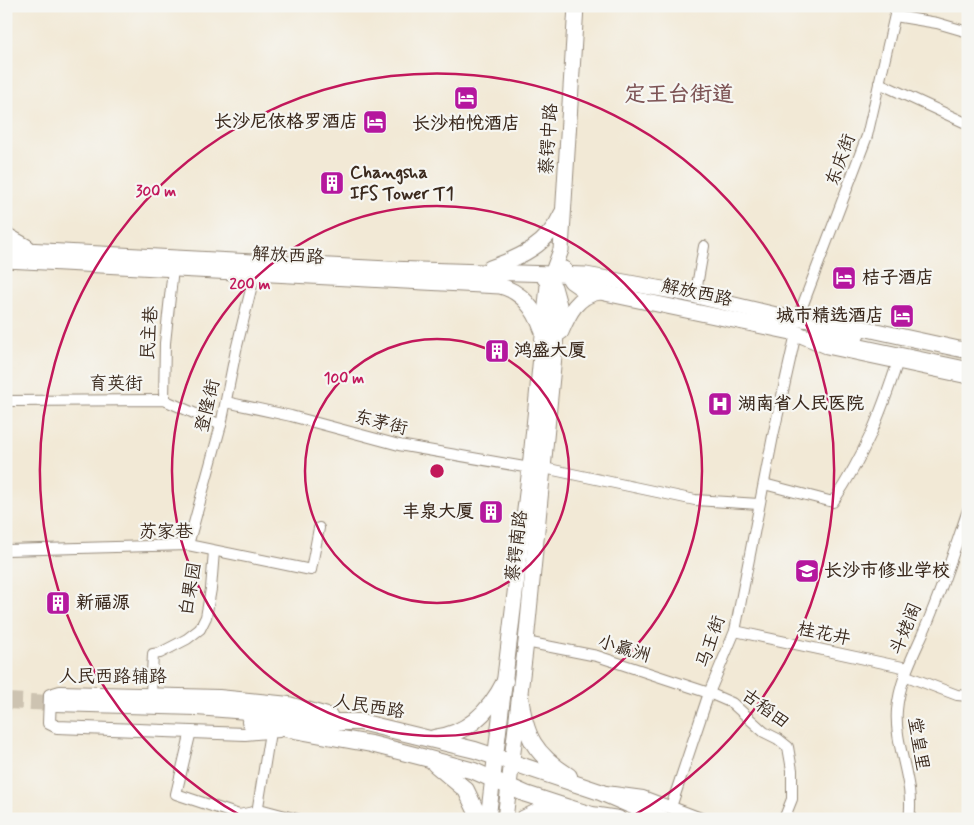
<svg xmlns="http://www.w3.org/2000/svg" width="974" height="825" viewBox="0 0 974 825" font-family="Mynerve,'LXGW WenKai TC',sans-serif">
<rect width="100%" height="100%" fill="#f6f6f2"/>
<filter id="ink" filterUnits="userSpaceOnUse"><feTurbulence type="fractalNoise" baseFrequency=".02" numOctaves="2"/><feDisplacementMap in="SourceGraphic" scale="10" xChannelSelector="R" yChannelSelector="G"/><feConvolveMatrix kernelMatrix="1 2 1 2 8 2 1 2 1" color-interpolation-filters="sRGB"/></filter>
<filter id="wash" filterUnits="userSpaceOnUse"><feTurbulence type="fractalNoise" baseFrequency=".0096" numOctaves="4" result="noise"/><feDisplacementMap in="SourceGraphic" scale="20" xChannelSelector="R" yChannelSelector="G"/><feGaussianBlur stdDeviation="1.12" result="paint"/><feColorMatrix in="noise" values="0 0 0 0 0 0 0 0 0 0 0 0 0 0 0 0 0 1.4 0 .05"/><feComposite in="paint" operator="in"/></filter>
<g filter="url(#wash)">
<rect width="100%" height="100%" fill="#f2e9d6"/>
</g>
<g filter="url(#ink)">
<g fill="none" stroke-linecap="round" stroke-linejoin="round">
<path stroke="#cdc3b1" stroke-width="16" stroke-dasharray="16 8" stroke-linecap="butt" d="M 6,701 L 55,703"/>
<defs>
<g id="minor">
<path d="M 895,16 L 937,23 L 968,32"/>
<path d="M 879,83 L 968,124"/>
<path d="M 695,297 L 704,246"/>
<path d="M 797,320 L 867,136 L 897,6"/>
<path d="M 164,400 L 165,343 L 173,269"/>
<path d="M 6,401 L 164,400 L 221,425"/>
<path d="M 226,402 L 291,416 L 399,445 L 530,468"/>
<path d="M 544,468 L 695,500 L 759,504"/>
<path d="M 764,484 L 833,502 C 865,454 880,416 898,361"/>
<path d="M 188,545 L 221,425 L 236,350 L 255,273"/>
<path d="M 6,550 L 188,545 L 311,570 L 319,528"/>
<path d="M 735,631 L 907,668"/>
<path d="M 526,642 L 597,656 L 709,693 L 732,703 L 764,732 L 778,739 L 788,747 L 792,770 L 792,799 L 784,819"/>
<path d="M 904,675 L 957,695 L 968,696"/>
<path d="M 151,694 L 153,654 L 160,653 L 187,639 L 200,629 L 206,617 L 211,589 L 214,551"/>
<path d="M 191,731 L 176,794 L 239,815 L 263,810 L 297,819"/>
<path d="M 671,807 L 709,693 L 735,631 L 773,436 L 796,333"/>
<path d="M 256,819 L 270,732"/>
<path d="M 909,819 C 915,781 894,747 897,710 C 900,675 919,646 931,614 C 945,580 956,545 968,510"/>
</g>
<g id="tertiary">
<path d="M 814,325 L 858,336"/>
<path d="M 811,335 L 968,368"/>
<path d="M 279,731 L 245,734 L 57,727 L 49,723 L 50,695 L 60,692 L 219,696 L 289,703 L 331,715"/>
<path d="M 606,792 L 643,797 L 701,819"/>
</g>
<g id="secondary">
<path d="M 6,235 L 27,247"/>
<path d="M 6,249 L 388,269 L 586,275 L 684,293 L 789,318 L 835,322 L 968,351"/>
<path d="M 6,260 L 500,286 C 521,291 535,309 542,330"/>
<path d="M 490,268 C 521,257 548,245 562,213"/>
<path d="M 564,269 L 571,281 L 581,288 L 796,333 L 827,346 L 968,376"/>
<path d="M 561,332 C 569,313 577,296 599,292"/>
<path d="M 488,819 L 530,468 L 548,285 L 561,250 L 576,6"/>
<path d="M 505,819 L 526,642 L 559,305 L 554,287 L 545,279"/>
</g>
<g id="primary">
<path d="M 520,696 C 525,736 534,754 569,776"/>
<path d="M 55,703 L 197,707 L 271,713 L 331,722 L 360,722 L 475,750 L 600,792 L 663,819"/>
<path d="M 250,722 L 371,744 L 422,757 L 474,771 L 526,794 L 566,807 L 592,815 L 618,819"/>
<path d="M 434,738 C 468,734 490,711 505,681"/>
<path d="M 435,764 L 466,790 L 480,819"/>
<path d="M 523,819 L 543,809 L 561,807"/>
</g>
</defs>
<use href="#minor" stroke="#968a7a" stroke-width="12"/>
<use href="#tertiary" stroke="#968a7a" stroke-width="14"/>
<use href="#secondary" stroke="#968a7a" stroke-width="17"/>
<use href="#primary" stroke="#968a7a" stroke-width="18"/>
<use href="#minor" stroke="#fff" stroke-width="10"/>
<use href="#tertiary" stroke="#fff" stroke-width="12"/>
<use href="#secondary" stroke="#fff" stroke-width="15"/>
<use href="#primary" stroke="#fff" stroke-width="16"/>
</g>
</g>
<g fill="none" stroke="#c2185b" stroke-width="2.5">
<circle cx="437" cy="471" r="132"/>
<circle cx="437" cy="471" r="265"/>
<path d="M245 818A397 397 0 1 1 629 818"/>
</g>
<defs>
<symbol id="hotel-square" viewBox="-11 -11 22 22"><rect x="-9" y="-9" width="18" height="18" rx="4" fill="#b5179e" stroke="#f6f6f2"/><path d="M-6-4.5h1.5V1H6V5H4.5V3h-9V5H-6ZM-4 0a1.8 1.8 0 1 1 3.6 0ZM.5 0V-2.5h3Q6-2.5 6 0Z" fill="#fff"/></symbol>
<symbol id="building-square" viewBox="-11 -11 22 22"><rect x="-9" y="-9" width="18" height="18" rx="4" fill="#b5179e" stroke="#f6f6f2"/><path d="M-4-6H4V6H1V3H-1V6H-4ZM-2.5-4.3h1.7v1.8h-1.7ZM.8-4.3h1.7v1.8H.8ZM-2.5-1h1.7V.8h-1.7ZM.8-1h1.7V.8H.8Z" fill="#fff"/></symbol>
<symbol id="hospital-square" viewBox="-11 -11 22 22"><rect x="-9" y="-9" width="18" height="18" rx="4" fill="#b5179e" stroke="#f6f6f2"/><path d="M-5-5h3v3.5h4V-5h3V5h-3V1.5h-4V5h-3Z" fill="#fff"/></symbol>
<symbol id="school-square" viewBox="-11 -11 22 22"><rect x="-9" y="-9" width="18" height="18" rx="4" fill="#b5179e" stroke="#f6f6f2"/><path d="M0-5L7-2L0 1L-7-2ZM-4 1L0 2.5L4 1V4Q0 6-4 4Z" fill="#fff"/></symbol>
</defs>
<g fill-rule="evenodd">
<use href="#hotel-square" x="452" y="84" width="28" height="28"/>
<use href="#hotel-square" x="361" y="108" width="28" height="28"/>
<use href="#building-square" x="318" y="169" width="28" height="28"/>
<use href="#hotel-square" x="830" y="264" width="28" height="28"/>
<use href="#hotel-square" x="888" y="302" width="28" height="28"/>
<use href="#building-square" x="483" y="337" width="28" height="28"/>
<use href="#hospital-square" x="706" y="390" width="28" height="28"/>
<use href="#building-square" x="477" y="498" width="28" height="28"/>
<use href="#school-square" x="793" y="557" width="28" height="28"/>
<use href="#building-square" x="44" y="589" width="28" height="28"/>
</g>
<g text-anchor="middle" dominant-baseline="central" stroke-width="4.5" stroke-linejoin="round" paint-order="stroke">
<g font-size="18" font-weight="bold" fill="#3b2a1e" stroke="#f6f6f2" text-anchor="start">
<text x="358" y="122" text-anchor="end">长沙尼依格罗酒店</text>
<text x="466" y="124" text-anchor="middle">长沙柏悦酒店</text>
<text x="350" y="173">Changsha<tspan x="350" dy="21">IFS Tower T1</tspan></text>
<text x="862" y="278">桔子酒店</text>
<text x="884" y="316" text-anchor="end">城市精选酒店</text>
<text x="514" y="351">鸿盛大厦</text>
<text x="738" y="404">湖南省人民医院</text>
<text x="474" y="512" text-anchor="end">丰泉大厦</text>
<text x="824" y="571">长沙市修业学校</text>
<text x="76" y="603">新福源</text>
</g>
<g font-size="18" fill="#3b2a1e" stroke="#f6f6f2">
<text transform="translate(549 139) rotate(-86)">蔡锷中路</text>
<text transform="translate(841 160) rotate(-70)">东庆街</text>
<text transform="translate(288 256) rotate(3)">解放西路</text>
<text transform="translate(697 293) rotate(12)">解放西路</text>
<text transform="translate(150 333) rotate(-86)">民主巷</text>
<text x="116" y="384">育英街</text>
<text transform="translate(208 406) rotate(-77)">登隆街</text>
<text transform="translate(381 423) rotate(14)">东茅街</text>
<text x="166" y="532">苏家巷</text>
<text transform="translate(517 546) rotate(-83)">蔡锷南路</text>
<text transform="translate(191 589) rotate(-80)">白果园</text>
<text transform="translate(906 629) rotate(-67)">斗姥阁</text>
<text transform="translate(824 634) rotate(12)">桂花井</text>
<text transform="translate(711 642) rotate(-71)">马王街</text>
<text transform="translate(624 649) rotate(17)">小赢洲</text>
<text x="113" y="677">人民西路辅路</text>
<text transform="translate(369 707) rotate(9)">人民西路</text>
<text transform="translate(765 709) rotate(37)">古稻田</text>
<text transform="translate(918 744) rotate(81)">堂皇里</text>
</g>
<g font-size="22" font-weight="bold" fill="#7e5556" stroke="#f6f6f2">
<text x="679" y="95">定王台街道</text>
</g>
</g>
<circle cx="437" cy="471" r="8" fill="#c2185b" stroke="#f6f6f2" stroke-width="2.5"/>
<g font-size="15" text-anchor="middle" font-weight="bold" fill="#c2185b" stroke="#f6f6f2" stroke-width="4.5" stroke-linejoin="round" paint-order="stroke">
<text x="156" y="196">300 m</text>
<text x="250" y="289">200 m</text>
<text x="344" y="383">100 m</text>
</g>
<rect width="974" height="825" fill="none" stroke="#f6f6f2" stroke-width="25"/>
</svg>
